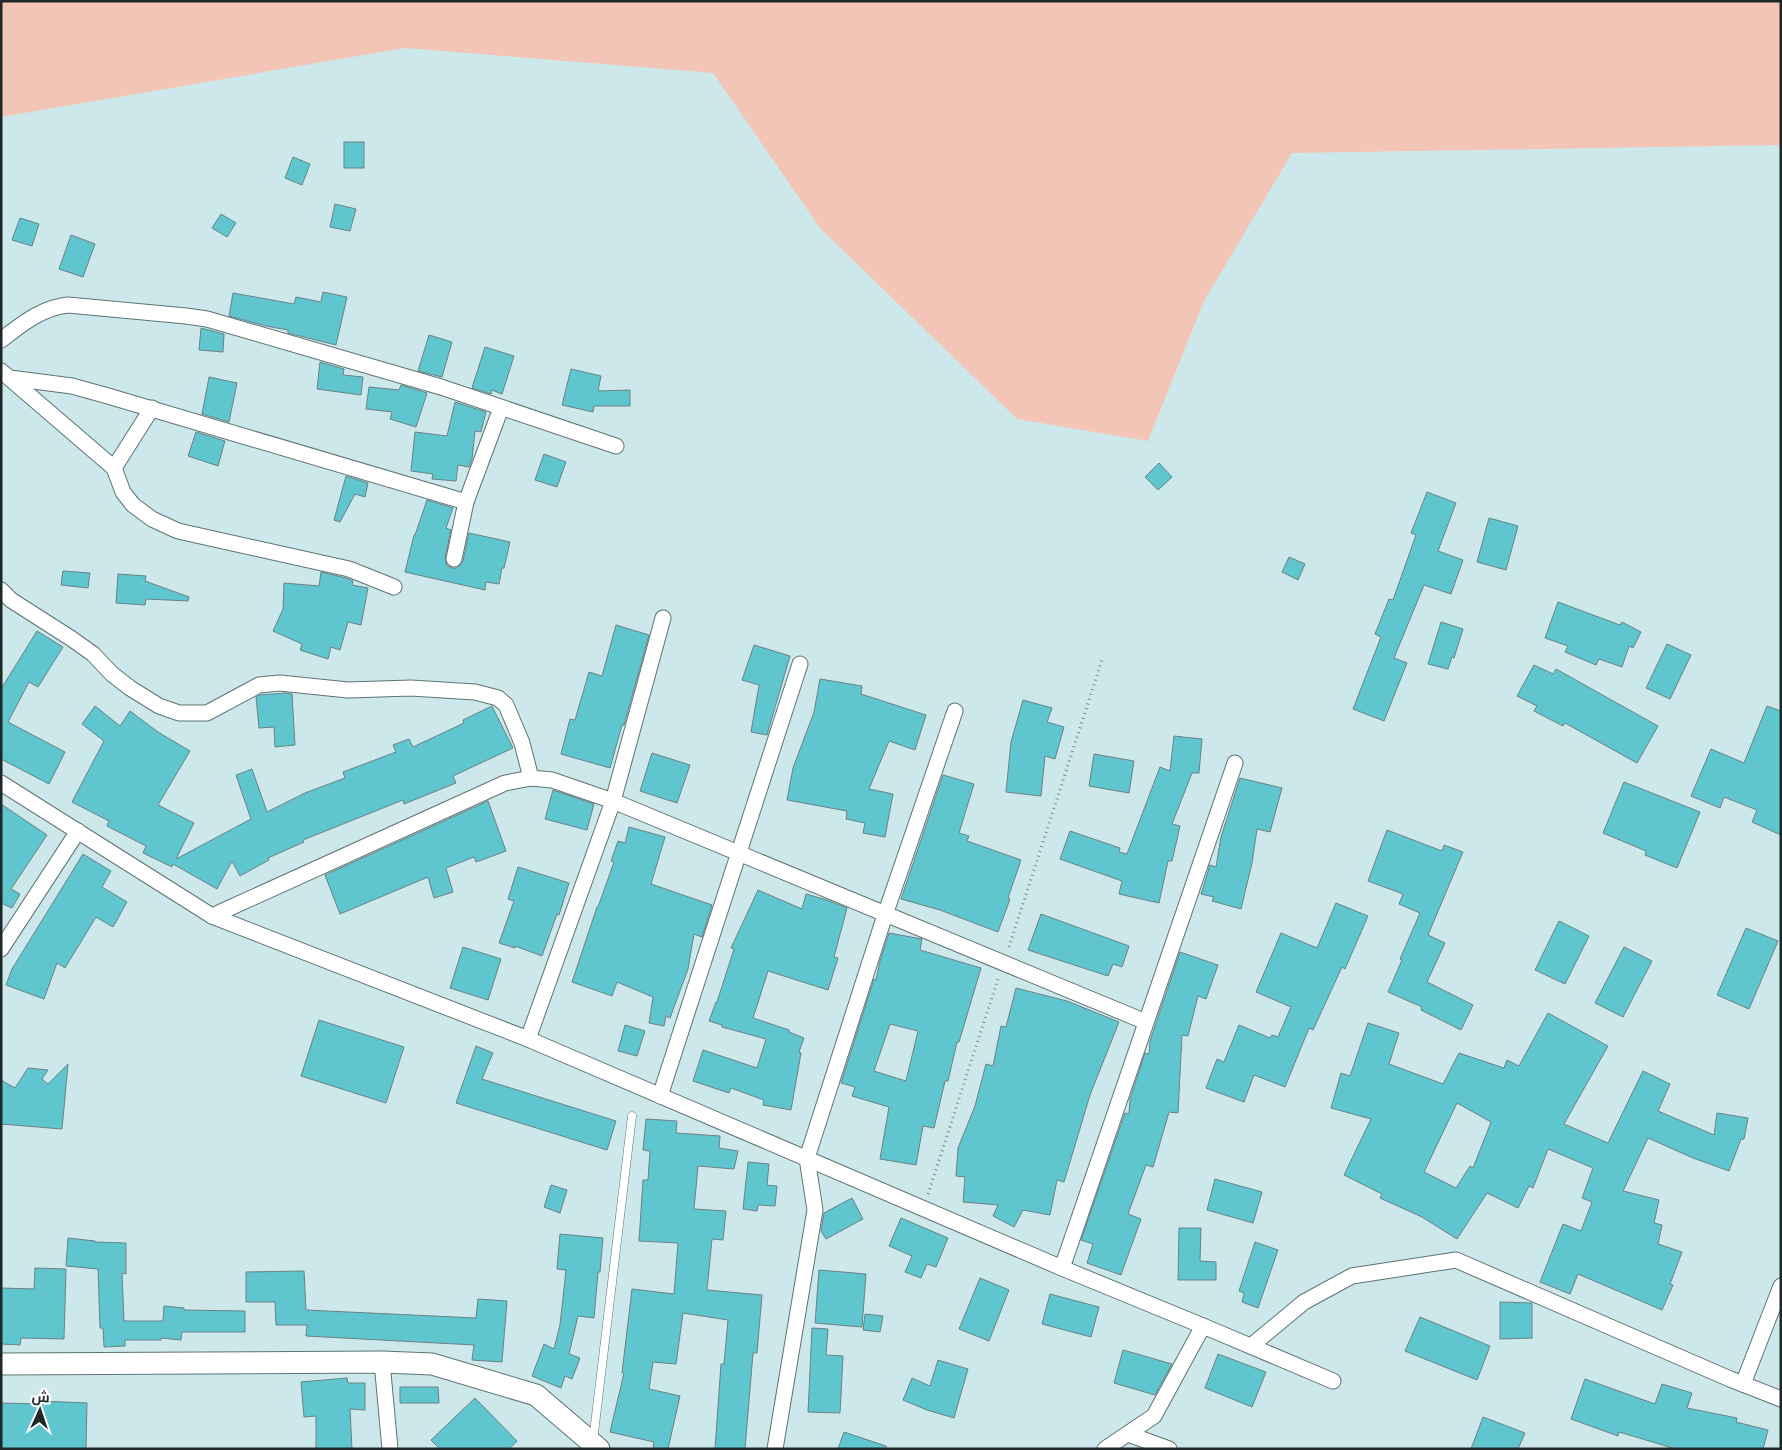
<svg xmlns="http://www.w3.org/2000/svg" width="1782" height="1450" viewBox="0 0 1782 1450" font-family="Montserrat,Cairo,sans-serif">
<rect width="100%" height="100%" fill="#cde8ea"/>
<path fill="#f3c5b6" d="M 1,1 L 1781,1 L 1781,145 L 1292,153 L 1204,301 L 1148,441 L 1017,419 L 820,228 L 713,73 L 405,48 L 1,117 Z"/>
<g fill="#5fc5cf" stroke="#6a8285" fill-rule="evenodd">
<rect x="344" y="142" width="20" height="26"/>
<path d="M 293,157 L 310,164 L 302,185 L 285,178 Z"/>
<path d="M 335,204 L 356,209 L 350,231 L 330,227 Z"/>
<path d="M 221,214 L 236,223 L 227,237 L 212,228 Z"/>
<path d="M 20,218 L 39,224 L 32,246 L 12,240 Z"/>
<path d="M 71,235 L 95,244 L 83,277 L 59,269 Z"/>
<path d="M 323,292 L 347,297 L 336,345 L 288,333 L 288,330 L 266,326 L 229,316 L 233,293 L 294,304 L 296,297 L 321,302 Z"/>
<path d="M 201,328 L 224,334 L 223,352 L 199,350 Z"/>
<path d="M 429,335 L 452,342 L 442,377 L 418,371 Z"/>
<path d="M 485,347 L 514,356 L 502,394 L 492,390 L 491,394 L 472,388 Z"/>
<path d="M 320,362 L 344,369 L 343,375 L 363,377 L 361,395 L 317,389 Z"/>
<path d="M 571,369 L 601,376 L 598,391 L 630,390 L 630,406 L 594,406 L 593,412 L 562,405 Z"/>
<path d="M 209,377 L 237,383 L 229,422 L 202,414 Z"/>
<path d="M 401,385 L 427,393 L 416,427 L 390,419 L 392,412 L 366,409 L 369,387 L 399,390 Z"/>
<path d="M 455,402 L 486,412 L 481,432 L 475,431 L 472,459 L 469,467 L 458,465 L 456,481 L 432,479 L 433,474 L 411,471 L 415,432 L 447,436 Z"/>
<path d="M 196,432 L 225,441 L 218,466 L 188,456 Z"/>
<path d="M 544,454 L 566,462 L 557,487 L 535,480 Z"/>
<path d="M 1159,463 L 1172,477 L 1158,490 L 1145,477 Z"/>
<path d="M 346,476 L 368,483 L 365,497 L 355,494 L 340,522 L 334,520 Z"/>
<path d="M 1427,492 L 1456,503 L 1438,551 L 1463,560 L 1451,594 L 1424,585 L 1394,658 L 1407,663 L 1384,721 L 1353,709 L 1381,637 L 1375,634 L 1389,599 L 1393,600 L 1416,535 L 1411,533 Z"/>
<path d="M 427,500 L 453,508 L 446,528 L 451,530 L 445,558 L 447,566 L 452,568 L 457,568 L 463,561 L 469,533 L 510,542 L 504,568 L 502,568 L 499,584 L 486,582 L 485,590 L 405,572 L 414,535 L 415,535 Z"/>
<path d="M 1489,518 L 1518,526 L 1506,570 L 1477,562 Z"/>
<path d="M 1289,557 L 1305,564 L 1298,580 L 1282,572 Z"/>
<path d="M 63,571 L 90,573 L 88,588 L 61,585 Z"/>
<path d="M 321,572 L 346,578 L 353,581 L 352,585 L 368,588 L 361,625 L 348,622 L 340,650 L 331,647 L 328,659 L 300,650 L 302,644 L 273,631 L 283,609 L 284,583 L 319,586 Z"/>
<path d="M 118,574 L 146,576 L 145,581 L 189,597 L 188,601 L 146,599 L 145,605 L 116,603 Z"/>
<path d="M 1558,602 L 1620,625 L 1622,622 L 1641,632 L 1633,648 L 1629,646 L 1622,667 L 1599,659 L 1596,665 L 1565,652 L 1568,646 L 1545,638 Z"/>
<path d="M 1441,622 L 1463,629 L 1454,658 L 1452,657 L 1448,669 L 1428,664 Z"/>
<path d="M 616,625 L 649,635 L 624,725 L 622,725 L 610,768 L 561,754 L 570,719 L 575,720 L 589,672 L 602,676 Z"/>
<path d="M 37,631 L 63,647 L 38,687 L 29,682 L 8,722 L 65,752 L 49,784 L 1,759 L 1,689 Z"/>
<path d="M 1667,644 L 1691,655 L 1670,699 L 1646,688 Z"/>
<path d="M 754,645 L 790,656 L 767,735 L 751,732 L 759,685 L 742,680 Z"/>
<path d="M 1534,665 L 1553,674 L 1556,669 L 1658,726 L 1637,763 L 1565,723 L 1563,726 L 1534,711 L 1537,706 L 1517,696 Z"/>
<path d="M 820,679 L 862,686 L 861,694 L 926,715 L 915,750 L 889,741 L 869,789 L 893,794 L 885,837 L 863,833 L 865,823 L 846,819 L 847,811 L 787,800 L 793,768 L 814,712 Z"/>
<path d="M 286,693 L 292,694 L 295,745 L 275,747 L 274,727 L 259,728 L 256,697 L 260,695 Z"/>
<path d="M 1023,700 L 1052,708 L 1047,722 L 1064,727 L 1055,759 L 1045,756 L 1041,796 L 1006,792 L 1011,742 Z"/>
<path d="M 95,706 L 120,726 L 130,711 L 158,732 L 190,751 L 158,805 L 194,823 L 176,859 L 251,819 L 236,775 L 252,769 L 267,812 L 305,793 L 345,778 L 343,772 L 396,752 L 393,745 L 409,739 L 413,747 L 464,723 L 463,720 L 492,706 L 513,748 L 453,776 L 456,783 L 404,804 L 403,800 L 303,840 L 304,842 L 268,858 L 269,860 L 240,876 L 232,861 L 217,889 L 173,864 L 172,867 L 143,853 L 146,846 L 107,826 L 109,821 L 72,802 L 104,741 L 82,724 Z"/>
<path d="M 1767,706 L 1781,711 L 1781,835 L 1752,822 L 1757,810 L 1724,797 L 1720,808 L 1691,796 L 1711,749 L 1744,763 Z"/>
<path d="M 1174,736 L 1202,739 L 1199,773 L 1192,773 L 1172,824 L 1180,826 L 1172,861 L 1168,861 L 1159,903 L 1119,894 L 1122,881 L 1060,859 L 1070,831 L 1120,848 L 1119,852 L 1127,854 L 1160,767 L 1170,771 Z"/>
<path d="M 652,753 L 690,765 L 677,803 L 640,791 Z"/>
<path d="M 1094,754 L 1134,761 L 1129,793 L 1089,786 Z"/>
<path d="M 943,775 L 974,784 L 959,833 L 969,836 L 967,841 L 1021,860 L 1008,898 L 1010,899 L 998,932 L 940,910 L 901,899 Z"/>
<path d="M 1240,778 L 1282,788 L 1270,832 L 1257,829 L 1252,863 L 1241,909 L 1212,901 L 1214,897 L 1201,894 L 1210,865 L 1216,867 L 1221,837 Z"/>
<path d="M 1624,782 L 1700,812 L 1677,868 L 1645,855 L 1646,851 L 1603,833 Z"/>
<path d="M 553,790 L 594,804 L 587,830 L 545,819 Z"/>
<path d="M 488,801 L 506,851 L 476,862 L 474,857 L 446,868 L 453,892 L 434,898 L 428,877 L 340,914 L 325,875 Z"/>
<path d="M 1,804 L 47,835 L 11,889 L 20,894 L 12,908 L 1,903 Z"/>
<path d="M 629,827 L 665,837 L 651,884 L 712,905 L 702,937 L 694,934 L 688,969 L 670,1018 L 666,1016 L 664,1026 L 649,1023 L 653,997 L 617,982 L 612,996 L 572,982 L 597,907 L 598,907 L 614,862 L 611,861 L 618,841 L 625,843 Z"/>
<path d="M 1387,830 L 1442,851 L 1444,845 L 1463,852 L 1428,935 L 1445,943 L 1427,982 L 1473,1005 L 1461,1030 L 1421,1010 L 1422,1007 L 1388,992 L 1402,960 L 1400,959 L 1420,913 L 1399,904 L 1403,894 L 1368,881 Z"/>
<path d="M 83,854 L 111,871 L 102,887 L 127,902 L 113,927 L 96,917 L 65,968 L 57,963 L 44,999 L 6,985 L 12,969 Z"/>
<path d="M 518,867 L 569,883 L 559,915 L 557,914 L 542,956 L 515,946 L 515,948 L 499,943 L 514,901 L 508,899 Z"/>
<path d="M 758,890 L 802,909 L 806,894 L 827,900 L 847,908 L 834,957 L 838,958 L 828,990 L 768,971 L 753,1018 L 789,1030 L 789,1032 L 804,1038 L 799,1052 L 801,1053 L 791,1110 L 763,1105 L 764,1100 L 731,1088 L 729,1093 L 693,1081 L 703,1050 L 757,1068 L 766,1039 L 722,1027 L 722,1025 L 709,1021 L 716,1002 L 717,1002 L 734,949 L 731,948 Z"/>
<path d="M 1336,903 L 1368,916 L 1345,969 L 1342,967 L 1313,1030 L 1309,1028 L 1285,1087 L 1254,1075 L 1244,1102 L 1206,1088 L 1217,1059 L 1224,1062 L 1239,1025 L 1270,1038 L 1272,1035 L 1278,1037 L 1291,1007 L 1256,992 L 1281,933 L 1317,948 Z"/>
<path d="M 1041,914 L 1129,946 L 1122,967 L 1113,964 L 1108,976 L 1028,950 Z"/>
<path d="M 1559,921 L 1589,936 L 1565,984 L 1535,970 Z"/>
<path d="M 1746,928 L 1778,941 L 1749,1009 L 1717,995 Z"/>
<path d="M 889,933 L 922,939 L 920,950 L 981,968 L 959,1042 L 957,1042 L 948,1081 L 945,1081 L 934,1128 L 923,1126 L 916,1165 L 880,1159 L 889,1107 L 852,1096 L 855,1087 L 841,1083 L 874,979 L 876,980 L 880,961 ZM 890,1024 L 918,1031 L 906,1081 L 874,1071 Z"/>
<path d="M 463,947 L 501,959 L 488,1000 L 450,988 Z"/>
<path d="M 1624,947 L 1652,961 L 1623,1017 L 1595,1003 Z"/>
<path d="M 1180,952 L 1218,965 L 1206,999 L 1198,996 L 1188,1036 L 1182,1035 L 1178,1113 L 1169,1112 L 1153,1167 L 1146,1165 L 1128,1214 L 1141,1219 L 1121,1275 L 1087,1263 L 1093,1244 L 1081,1240 L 1125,1113 L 1129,1114 L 1130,1099 L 1145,1053 L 1149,1054 L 1150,1041 Z"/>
<path d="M 1016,988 L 1067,1001 L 1119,1022 L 1090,1095 L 1064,1182 L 1057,1180 L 1050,1215 L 1023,1210 L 1014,1227 L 993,1216 L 998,1205 L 963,1202 L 965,1177 L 956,1176 L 958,1148 L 975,1106 L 986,1064 L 993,1066 L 1001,1026 L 1006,1027 Z"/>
<path d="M 1548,1013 L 1608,1046 L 1564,1124 L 1608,1143 L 1643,1071 L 1670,1084 L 1658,1111 L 1714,1135 L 1717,1113 L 1748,1118 L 1744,1139 L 1741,1139 L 1729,1171 L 1693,1158 L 1648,1138 L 1623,1191 L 1659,1200 L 1654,1223 L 1662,1225 L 1658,1244 L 1682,1252 L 1670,1284 L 1673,1285 L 1662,1310 L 1578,1274 L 1570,1294 L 1540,1282 L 1563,1224 L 1581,1231 L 1592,1202 L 1582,1198 L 1593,1168 L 1548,1149 L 1533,1188 L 1529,1186 L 1518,1208 L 1487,1193 L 1457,1239 L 1422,1217 L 1380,1198 L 1382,1194 L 1344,1175 L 1371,1119 L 1331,1108 L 1341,1073 L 1350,1076 L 1368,1023 L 1399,1033 L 1389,1064 L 1443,1084 L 1459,1053 L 1504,1068 L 1507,1060 L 1519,1066 ZM 1457,1103 L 1491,1122 L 1473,1168 L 1470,1166 L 1456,1188 L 1424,1172 Z"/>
<path d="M 319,1020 L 404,1047 L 386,1103 L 301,1076 Z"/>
<path d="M 625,1025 L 645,1031 L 637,1056 L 618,1051 Z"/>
<path d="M 476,1046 L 493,1053 L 482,1079 L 616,1121 L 607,1150 L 456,1103 Z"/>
<path d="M 68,1064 L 62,1129 L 1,1124 L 1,1080 L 15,1088 L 28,1068 L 48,1070 L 42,1079 L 48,1084 Z"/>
<path d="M 646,1119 L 677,1121 L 676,1133 L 720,1136 L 719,1148 L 738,1151 L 734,1169 L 698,1166 L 694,1209 L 726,1211 L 723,1240 L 712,1239 L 707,1290 L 762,1295 L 757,1353 L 753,1353 L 745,1449 L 715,1449 L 721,1364 L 724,1364 L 728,1320 L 683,1313 L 676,1364 L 653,1362 L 649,1389 L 680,1396 L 668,1449 L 653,1449 L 654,1442 L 610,1432 L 624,1373 L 622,1373 L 632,1289 L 674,1294 L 678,1243 L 639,1241 L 643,1180 L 648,1180 L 650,1151 L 643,1150 Z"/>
<path d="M 748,1162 L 769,1164 L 767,1185 L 777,1186 L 775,1206 L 758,1205 L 757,1211 L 743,1209 Z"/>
<path d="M 1215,1179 L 1262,1192 L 1253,1223 L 1207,1210 Z"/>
<path d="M 551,1185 L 567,1190 L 560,1213 L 544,1207 Z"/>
<path d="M 852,1198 L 863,1219 L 826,1239 L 821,1231 L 824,1213 Z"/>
<path d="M 901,1218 L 948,1238 L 936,1267 L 927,1264 L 921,1278 L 905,1272 L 912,1256 L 889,1246 Z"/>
<path d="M 1179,1228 L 1201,1228 L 1200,1261 L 1216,1262 L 1216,1280 L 1178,1280 Z"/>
<path d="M 560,1234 L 603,1238 L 600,1272 L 598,1272 L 594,1318 L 578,1316 L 569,1354 L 580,1358 L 572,1379 L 565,1376 L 561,1388 L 532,1376 L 544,1344 L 554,1349 L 560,1325 L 566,1270 L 557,1269 Z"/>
<path d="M 68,1238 L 95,1241 L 95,1242 L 126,1243 L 126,1274 L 122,1273 L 124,1321 L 163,1321 L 164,1306 L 184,1308 L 184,1310 L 245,1311 L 245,1332 L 182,1332 L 181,1340 L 161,1338 L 161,1340 L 125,1340 L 125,1346 L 104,1347 L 103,1328 L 100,1328 L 98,1269 L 66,1266 Z"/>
<path d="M 1255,1242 L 1278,1250 L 1258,1308 L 1242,1302 L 1244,1293 L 1239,1291 Z"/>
<path d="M 35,1268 L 66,1269 L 64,1339 L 21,1338 L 20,1345 L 1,1344 L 1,1288 L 34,1289 Z"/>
<path d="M 819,1270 L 866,1274 L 862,1327 L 815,1323 Z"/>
<path d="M 304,1271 L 306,1310 L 476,1318 L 478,1299 L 507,1301 L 502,1362 L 472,1360 L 474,1345 L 306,1336 L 307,1325 L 276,1325 L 275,1302 L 246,1302 L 246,1272 Z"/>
<path d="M 980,1278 L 1009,1290 L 989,1341 L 959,1329 Z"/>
<path d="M 1050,1294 L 1099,1307 L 1091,1337 L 1042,1324 Z"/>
<path d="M 1500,1302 L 1532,1303 L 1532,1338 L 1500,1339 Z"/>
<path d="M 865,1314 L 883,1316 L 880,1332 L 863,1330 Z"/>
<path d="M 1420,1317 L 1490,1346 L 1477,1380 L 1405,1351 Z"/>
<path d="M 812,1328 L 828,1329 L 826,1355 L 843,1356 L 840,1413 L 808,1412 Z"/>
<path d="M 1123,1350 L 1172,1364 L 1155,1395 L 1114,1383 Z"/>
<path d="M 1218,1354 L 1266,1372 L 1252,1407 L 1205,1388 Z"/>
<path d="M 938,1360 L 968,1369 L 954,1418 L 927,1410 L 903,1400 L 912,1378 L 930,1386 Z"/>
<path d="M 347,1378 L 348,1383 L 365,1383 L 365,1410 L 350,1409 L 352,1449 L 316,1449 L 316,1416 L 304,1417 L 301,1382 Z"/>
<path d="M 1585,1379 L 1655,1404 L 1662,1384 L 1692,1393 L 1687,1408 L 1737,1418 L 1736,1422 L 1768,1430 L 1763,1449 L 1676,1449 L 1619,1432 L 1618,1436 L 1571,1419 Z"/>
<path d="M 400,1387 L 438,1387 L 439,1403 L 400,1403 Z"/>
<path d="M 475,1398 L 517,1441 L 509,1449 L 440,1449 L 431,1440 Z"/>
<path d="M 41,1401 L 87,1403 L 86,1449 L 1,1449 L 1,1403 L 41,1404 Z"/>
<path d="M 1483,1417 L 1525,1433 L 1518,1449 L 1471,1449 Z"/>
<path d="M 844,1432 L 886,1446 L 886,1449 L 838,1449 Z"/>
</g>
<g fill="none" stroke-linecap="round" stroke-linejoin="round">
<defs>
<path id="lane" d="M 593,1441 L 632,1116"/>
<g id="street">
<path d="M 1,340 C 22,324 41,308 68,305 L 186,316 L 207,319 L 441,387 L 616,446"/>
<path d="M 1,371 L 114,468 L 123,492 L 133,505 L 152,519 L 178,531 L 349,569 L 394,587"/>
<path d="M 10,378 L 72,386 L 108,396 L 466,502 L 501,408"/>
<path d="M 114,468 L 152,408"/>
<path d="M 454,559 L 466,502"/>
<path d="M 1,590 L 11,600 L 72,639 L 93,654 L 112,674 L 130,688 L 159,706 L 179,713 L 207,713 L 259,685 L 280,683 L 348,690 L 411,688 L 475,692 L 498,698 L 506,705 L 522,743 L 531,778"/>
<path d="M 1,783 L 212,916 L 505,783 L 531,778 L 552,780 L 613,801 L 1146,1022"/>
<path d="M 212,916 L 528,1039 L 1062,1268 L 1203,1326 L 1333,1381"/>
<path d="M 1,949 L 78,831"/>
<path d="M 528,1039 L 613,801 L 663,618"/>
<path d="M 660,1096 L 800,664"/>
<path d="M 1062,1268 L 1235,763"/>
<path d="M 1251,1346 L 1304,1302 L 1352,1276 L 1456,1260 L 1730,1379 L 1781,1399"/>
<path d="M 382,1362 L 390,1449"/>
<path d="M 1743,1384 L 1781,1286"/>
<path d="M 1128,1434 L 1169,1449"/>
<path d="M 775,1449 L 815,1210 L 807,1158 L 885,915 L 955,711"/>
<path d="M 1105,1449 L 1154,1416 L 1203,1326"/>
</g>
<path id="secondary" d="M 1,1364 L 382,1362 L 432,1364 L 536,1395 L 599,1449"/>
</defs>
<use href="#lane" stroke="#5c7376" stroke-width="9"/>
<use href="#street" stroke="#5c7376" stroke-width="17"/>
<use href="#secondary" stroke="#5c7376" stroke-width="23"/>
<g stroke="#788a8b" stroke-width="3" stroke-dasharray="1 4" stroke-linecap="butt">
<path d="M 1009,947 L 1102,660"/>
<path d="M 928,1194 L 998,979"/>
</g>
<use href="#lane" stroke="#fff" stroke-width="8"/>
<use href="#street" stroke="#fff" stroke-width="15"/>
<use href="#secondary" stroke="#fff" stroke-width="21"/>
</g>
<rect width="1782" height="1450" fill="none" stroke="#1f2829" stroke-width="5"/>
<g transform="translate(40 1410) rotate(3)" stroke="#ffffff" stroke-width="4" paint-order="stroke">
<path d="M0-4L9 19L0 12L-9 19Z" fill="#1f2829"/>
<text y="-8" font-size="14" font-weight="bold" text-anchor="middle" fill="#1f2829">ش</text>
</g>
</svg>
